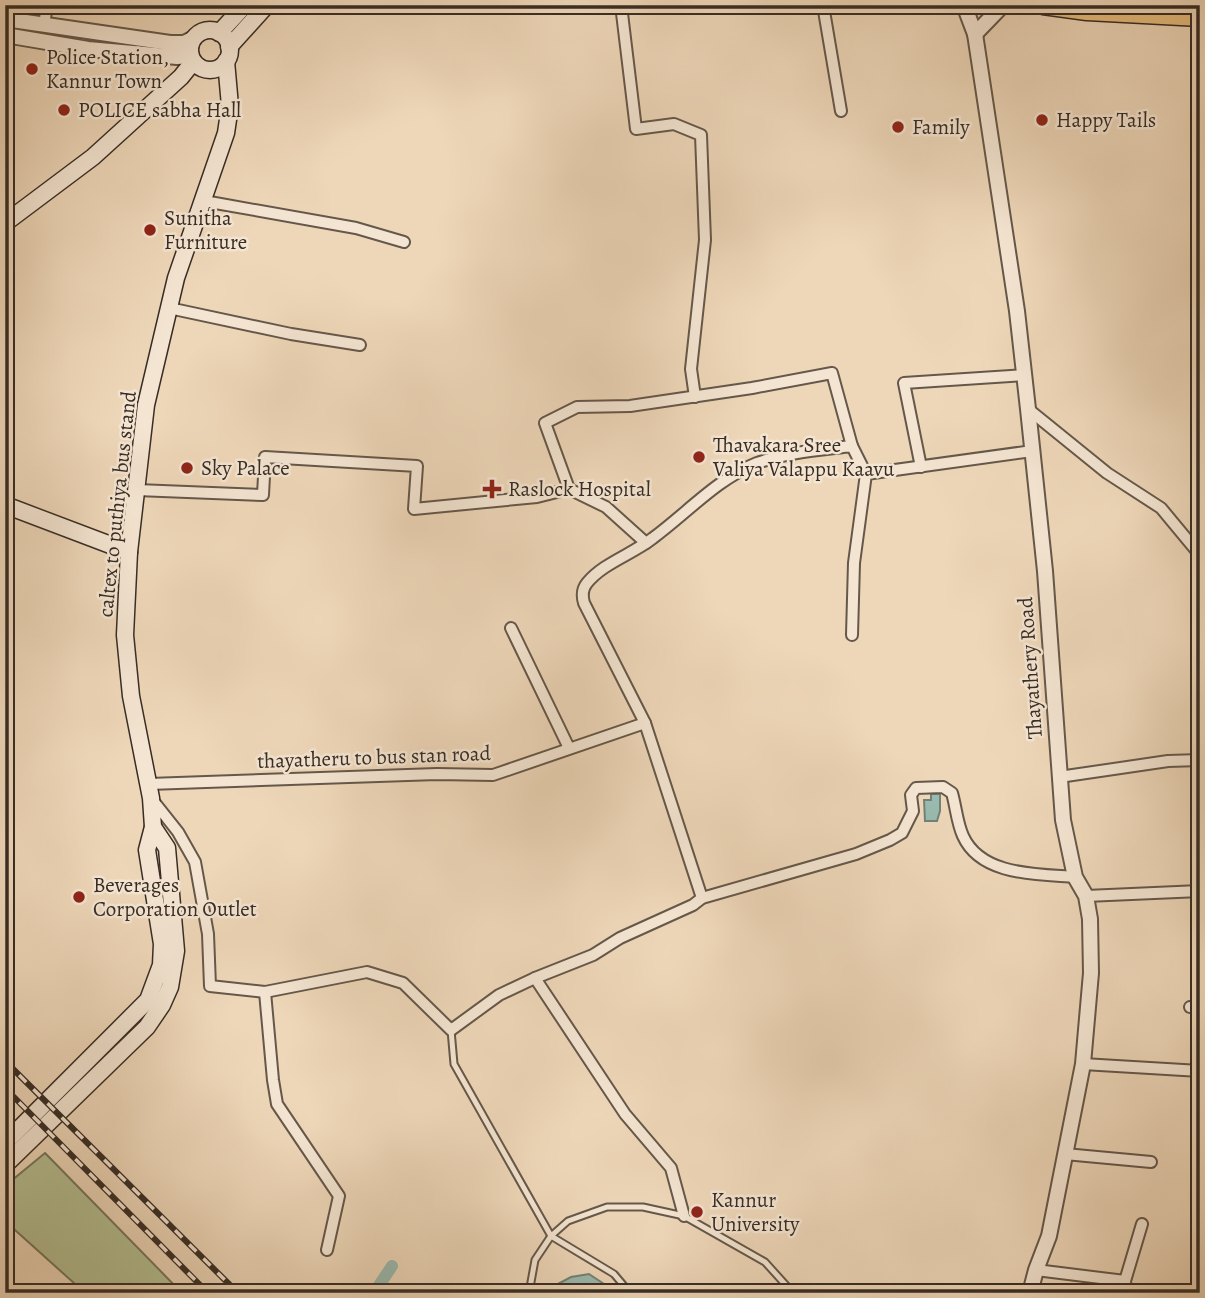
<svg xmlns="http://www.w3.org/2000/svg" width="1205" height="1298" viewBox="0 0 1205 1298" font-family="Alegreya,serif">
<rect width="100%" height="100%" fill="#eed7b9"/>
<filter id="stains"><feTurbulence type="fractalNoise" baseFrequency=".00286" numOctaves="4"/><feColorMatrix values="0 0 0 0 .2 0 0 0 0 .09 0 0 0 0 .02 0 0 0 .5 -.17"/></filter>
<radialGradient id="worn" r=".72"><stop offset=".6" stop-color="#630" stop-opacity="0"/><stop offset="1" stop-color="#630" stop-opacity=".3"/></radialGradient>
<path fill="#b4bf93" stroke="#76765c" stroke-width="2" d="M 45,1153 L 182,1293 L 85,1293 L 5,1221 L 5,1186 Z"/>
<g fill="#99baaf" stroke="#728278" stroke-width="2">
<path d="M 931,794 L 940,794 L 940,811 L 937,821 L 925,821 L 924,800 L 931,800 Z"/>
<path d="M 589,1274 L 604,1284 L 611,1293 L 552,1293 L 554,1286 L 571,1277 Z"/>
</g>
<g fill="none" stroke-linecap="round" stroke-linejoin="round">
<path stroke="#99baaf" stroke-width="12" d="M 374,1293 L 392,1266"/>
<defs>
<g id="service">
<path d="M 451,1030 L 454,1064 L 551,1236 L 614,1274 L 630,1293"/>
<path d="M 529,1293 L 535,1260 L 551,1236 L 568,1221 L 607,1207 L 643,1207 L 684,1216 L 765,1262 L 793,1293"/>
</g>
<g id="minor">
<path d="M 621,5 L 636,129 L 674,124 L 701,135 L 705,240 L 691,369 L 695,397"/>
<path d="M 823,5 L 841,111"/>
<path d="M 44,25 L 47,5"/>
<path d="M 204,201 L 356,228 L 404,242"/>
<path d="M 169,308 L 291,334 L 360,345"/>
<path d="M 1028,409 L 1107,473 L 1161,508 L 1200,555"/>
<path d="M 921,467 L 904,383 L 1024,375"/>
<path d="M 569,489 L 545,423 L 577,407 L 630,406 L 752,388 L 832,373 L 852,446"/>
<path d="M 137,490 L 263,495 L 265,457 L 417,466 L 414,509 L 537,497 L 569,489 L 606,507 L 646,543"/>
<path d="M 511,628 L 569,748"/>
<path d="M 852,635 L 854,563 L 866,474"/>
<path d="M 645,723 L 702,898"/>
<path d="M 1059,777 L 1168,761 L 1200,760"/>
<path d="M 149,784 L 437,774 L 493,775 L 645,723 L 584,603 C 582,596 582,589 587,583 C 603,563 633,554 653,538 C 687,513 717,479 757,463 C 788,452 820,450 852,446 L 866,474 L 1032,451"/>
<path d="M 151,798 L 178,832 L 195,862 L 208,934 L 210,986 L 265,992 L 367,972 L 403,983 L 451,1030 L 499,995 L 535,978 L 593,955 L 620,938 L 693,905 L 702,898 L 856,854 L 890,840 L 902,833 L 913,811 L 911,795 L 916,788 L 943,787 L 952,793 C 956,807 957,823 963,836 C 981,876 1037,874 1075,877"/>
<path d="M 1086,896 L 1200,891"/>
<path d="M 535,978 L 625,1114 L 671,1168 L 684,1216"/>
<path d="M 265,992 L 273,1080 L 277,1104 L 339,1196 L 327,1250"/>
<path d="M 1190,1007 L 1200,1009"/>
<path d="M 1083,1064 L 1200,1071"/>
<path d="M 1065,1154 L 1151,1162"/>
<path d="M 1036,1270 L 1125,1281 L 1126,1293"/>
<path d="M 1125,1281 L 1142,1224"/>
</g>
<g id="tertiary">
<path d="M 964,5 L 975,34 L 1017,311 L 1028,409 L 1045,571 L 1063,820 L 1075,877 L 1086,896 L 1090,919 L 1091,973 L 1083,1064 L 1049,1236 L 1036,1270 L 1030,1293"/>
<path d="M 5,19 L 170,43 L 184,43 L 194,38"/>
<path d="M 975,34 L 1003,5"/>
<path d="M 5,35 L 88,49 L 177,57 L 191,56"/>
</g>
<g id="secondary">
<circle cx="210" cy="50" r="20"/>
<path d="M 219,33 L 245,5"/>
<path d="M 229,47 L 267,5"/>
<path d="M 5,223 L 93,157 L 181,77 L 193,62"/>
<path d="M 5,505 L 129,552"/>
<path d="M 5,1143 L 148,1000 L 161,965 L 162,944 L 147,850 L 153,827 L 151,798 L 131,696 L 125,635 L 129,552 L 146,405 L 176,278 L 226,133 L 230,106 L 226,61"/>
<path d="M 5,1165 L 147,1027 L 162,1005 L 170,987 L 176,951 L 167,848 L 153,827"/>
</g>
<path id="trunk" d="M 1043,5 L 1087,11 L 1200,17"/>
</defs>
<use href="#service" stroke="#65584a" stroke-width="9"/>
<use href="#minor" stroke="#65584a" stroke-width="14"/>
<use href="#tertiary" stroke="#65584a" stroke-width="18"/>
<use href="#secondary" stroke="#372d25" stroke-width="19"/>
<use href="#trunk" stroke="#372d25" stroke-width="21"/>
<use href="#service" stroke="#f4e5d2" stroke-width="5"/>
<use href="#minor" stroke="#f4e5d2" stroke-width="10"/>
<use href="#tertiary" stroke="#f4e5d2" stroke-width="14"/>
<use href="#secondary" stroke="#f4e5d2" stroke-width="16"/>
<use href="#trunk" stroke="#e7bc7c" stroke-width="18"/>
<defs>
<g id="rail">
<path d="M 5,1061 L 238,1293"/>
<path d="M 5,1088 L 208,1293"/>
</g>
</defs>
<use href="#rail" stroke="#372d25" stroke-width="6"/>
<use href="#rail" stroke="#f4e5d2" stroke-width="3.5" stroke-dasharray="10" stroke-linecap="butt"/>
</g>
<g fill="#8f2418" stroke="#f4e5d2" stroke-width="2.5">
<circle cx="32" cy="69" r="7"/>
<circle cx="64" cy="110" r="7"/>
<circle cx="1042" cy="120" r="7"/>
<circle cx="898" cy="127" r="7"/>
<circle cx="150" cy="230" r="7"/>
<circle cx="699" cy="457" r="7"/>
<circle cx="187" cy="468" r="7"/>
<path d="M488.5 478.5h7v7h7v7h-7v7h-7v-7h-7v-7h7z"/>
<circle cx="79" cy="897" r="7"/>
<circle cx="697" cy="1212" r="7"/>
</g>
<g text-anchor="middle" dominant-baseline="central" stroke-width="5" stroke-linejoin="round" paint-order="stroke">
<g font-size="21" fill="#372d25" stroke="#f4e5d2" text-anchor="start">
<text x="46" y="57">Police Station,<tspan x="46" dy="24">Kannur Town</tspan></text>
<text x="78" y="110">POLICE sabha Hall</text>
<text x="1056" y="120">Happy Tails</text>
<text x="912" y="127">Family</text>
<text x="164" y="218">Sunitha<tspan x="164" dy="24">Furniture</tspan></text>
<text x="713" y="445">Thavakara Sree<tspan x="713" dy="24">Valiya Valappu Kaavu</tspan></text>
<text x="201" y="468">Sky Palace</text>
<text x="508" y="489">Raslock Hospital</text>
<text x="93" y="885">Beverages<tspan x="93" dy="24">Corporation Outlet</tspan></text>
<text x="711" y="1200">Kannur<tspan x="711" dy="24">University</tspan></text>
</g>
<g font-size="21" fill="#372d25" stroke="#f4e5d2">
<text transform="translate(117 504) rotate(-84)">caltex to puthiya bus stand</text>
<text transform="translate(1030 668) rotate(-94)">Thayathery Road</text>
<text transform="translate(374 757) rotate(-2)">thayatheru to bus stan road</text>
</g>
</g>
<rect width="1205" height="1298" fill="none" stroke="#eed7b9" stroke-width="28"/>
<rect x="7" y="7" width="1191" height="1284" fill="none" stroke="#372d25" stroke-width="3.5"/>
<rect x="14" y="14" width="1177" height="1270" fill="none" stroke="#372d25" stroke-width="2"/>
<rect width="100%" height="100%" filter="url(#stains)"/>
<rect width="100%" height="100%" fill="url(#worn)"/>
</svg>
